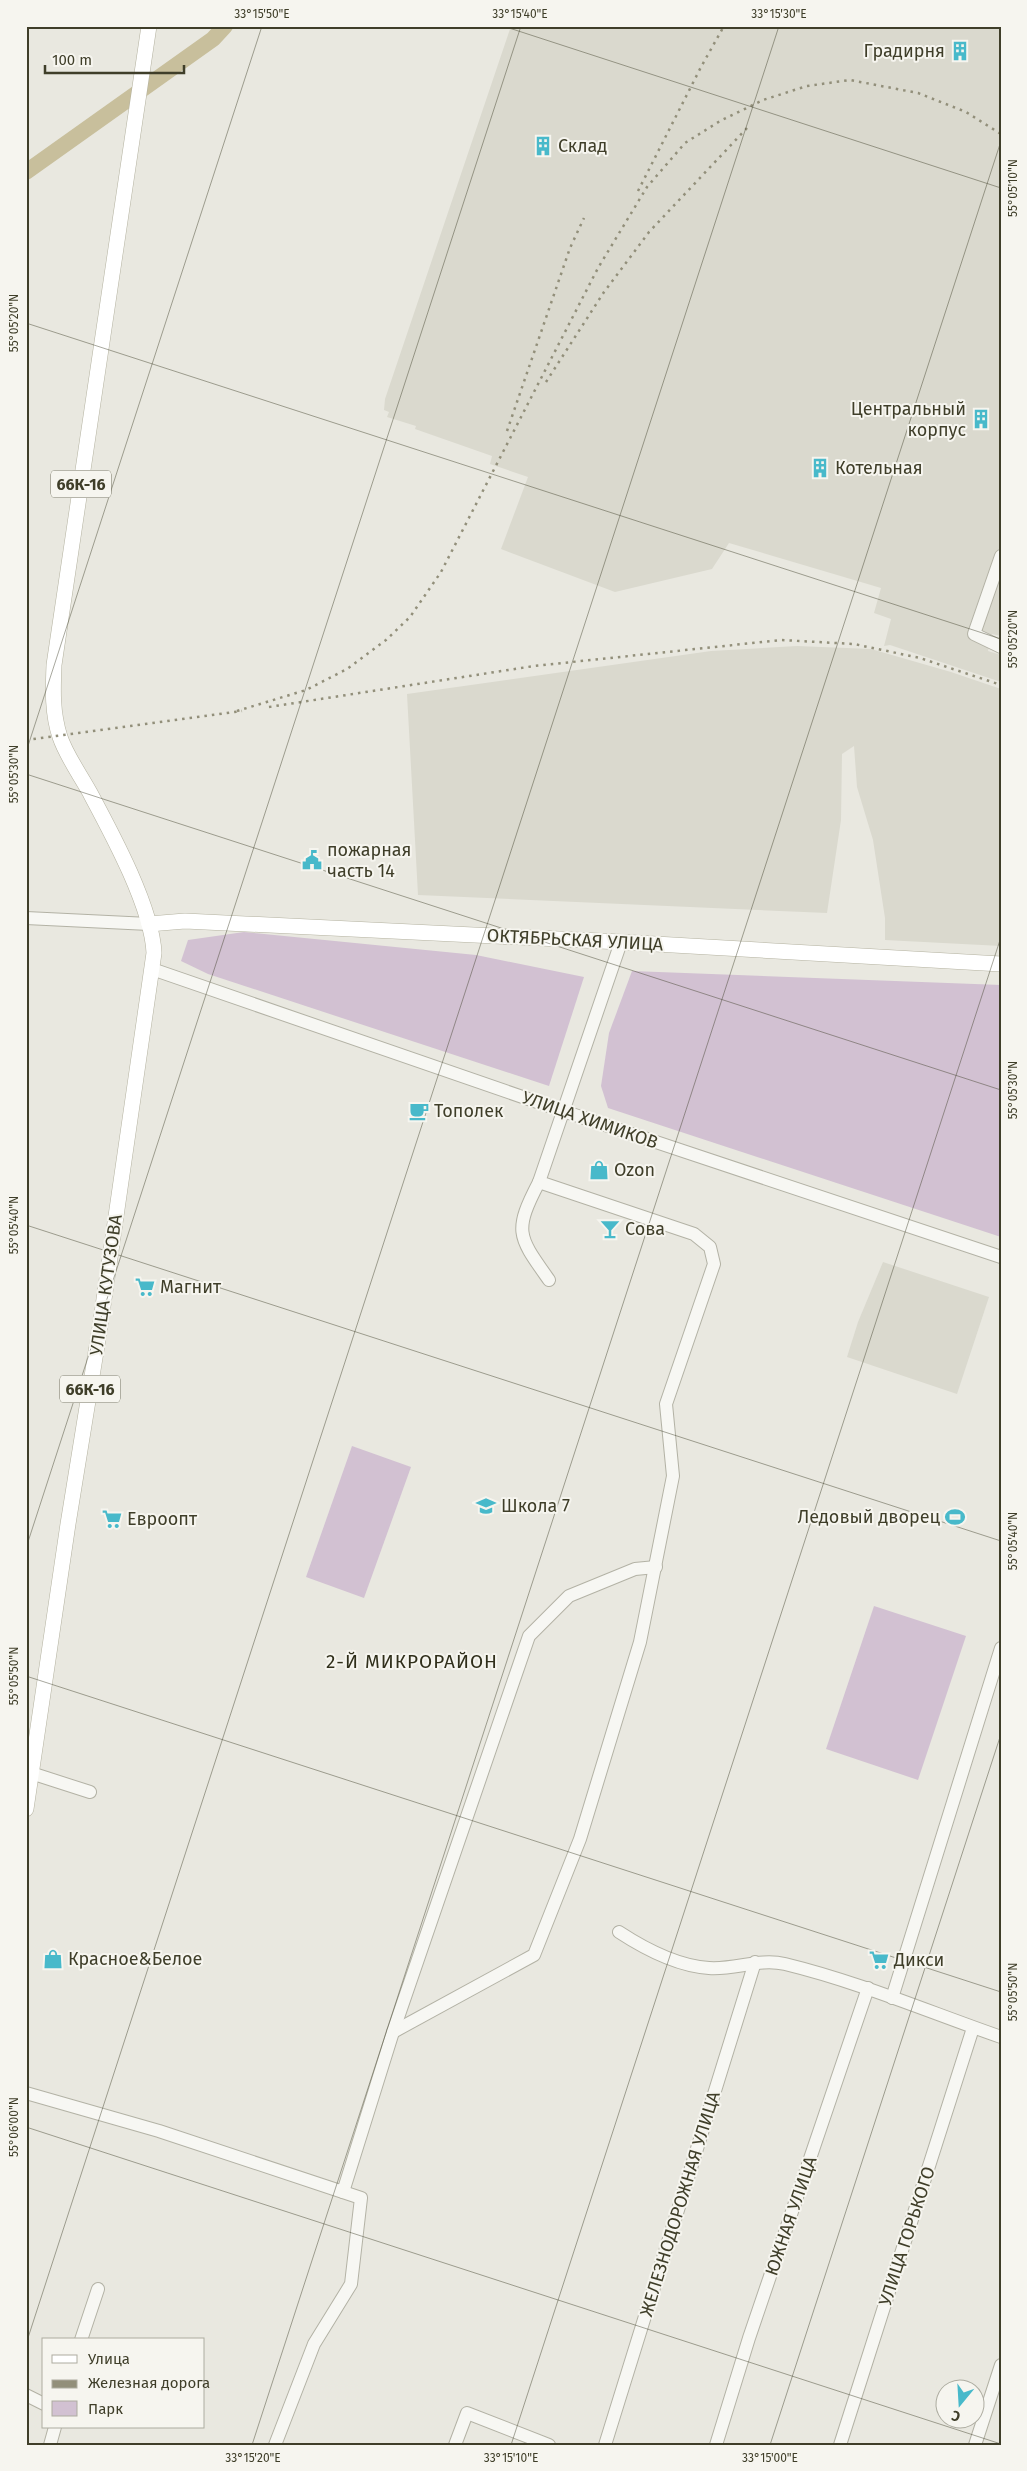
<svg xmlns="http://www.w3.org/2000/svg" width="1027" height="2471" viewBox="0 0 1027 2471" font-family="'Fira Sans',sans-serif">
<rect width="100%" height="100%" fill="#e9e8e0"/>
<g fill="#dad9ce">
<path d="M 511,26 L 1001,26 L 1001,636 L 992,634 L 988,651 L 1001,655 L 1001,682 L 890,645 L 884,646 L 891,619 L 874,613 L 881,588 L 729,543 L 712,569 L 615,592 L 501,549 L 528,477 L 490,464 L 492,456 L 415,429 L 416,426 L 387,417 L 389,412 L 384,410 L 385,399 Z"/>
<path d="M 797,646 L 871,649 L 951,672 L 1001,689 L 1001,946 L 885,940 L 885,918 L 873,840 L 857,787 L 854,746 L 842,754 L 841,820 L 827,913 L 418,895 L 407,694 L 711,651 Z"/>
<path d="M 883,1262 L 989,1297 L 957,1394 L 847,1357 L 858,1322 Z"/>
</g>
<g fill="#d2c1d2">
<path d="M 244,932 L 476,955 L 584,977 L 549,1086 L 208,974 L 181,961 L 188,940 Z"/>
<path d="M 632,971 L 1001,985 L 1001,1237 L 608,1108 L 601,1086 L 609,1033 Z"/>
<path d="M 352,1446 L 411,1467 L 364,1598 L 306,1577 Z"/>
<path d="M 874,1606 L 966,1636 L 918,1780 L 826,1749 Z"/>
</g>
<g fill="none" stroke-linecap="round" stroke-linejoin="round">
<path stroke="#c8bf9c" stroke-width="16" d="M 26,172 L 213,39 L 225,26"/>
<defs>
<g id="minor">
<path d="M 1001,556 L 974,634 L 1001,647"/>
<path d="M 26,918 L 149,924"/>
<path d="M 152,969 L 563,1111 L 1001,1257"/>
<path d="M 539,1182 C 513,1232 518,1236 549,1280"/>
<path d="M 31,1773 L 90,1792"/>
<path d="M 619,1932 C 645,1949 677,1966 709,1968 C 735,1970 759,1958 785,1964 C 859,1982 929,2012 1001,2037"/>
<path d="M 892,1998 L 1001,1648"/>
<path d="M 393,2032 L 534,1955 L 580,1839 L 640,1642 L 673,1476 L 666,1404 L 714,1264 L 710,1247 L 694,1234 L 539,1182 L 621,942"/>
<path d="M 26,2093 L 159,2131 L 343,2192 L 393,2032 L 529,1636 L 569,1596 L 635,1569 L 656,1567"/>
<path d="M 81,2340 L 98,2289"/>
<path d="M 26,2395 L 44,2404"/>
<path d="M 50,2445 L 55,2427"/>
<path d="M 275,2445 L 314,2344 L 351,2284 L 361,2198 L 343,2192"/>
<path d="M 455,2445 L 467,2413 L 549,2445"/>
<path d="M 605,2445 L 755,1962"/>
<path d="M 716,2445 L 749,2338 L 868,1988"/>
<path d="M 840,2445 L 973,2028"/>
<path d="M 975,2445 L 1001,2365"/>
</g>
<g id="major">
<path d="M 149,924 L 185,921 L 621,942 L 1001,964"/>
<path d="M 26,1809 L 68,1524 L 100,1327 L 154,953 C 152,907 111,832 89,791 C 79,773 66,755 60,737 C 52,713 53,689 54,665 L 149,26"/>
</g>
</defs>
<use href="#minor" stroke="#b3b2a5" stroke-width="14"/>
<use href="#major" stroke="#b4b2a0" stroke-width="16"/>
<use href="#minor" stroke="#f7f7f3" stroke-width="12"/>
<use href="#major" stroke="#fff" stroke-width="15"/>
<g stroke="#928f7a" stroke-width="2.5" stroke-dasharray="2.5 5" stroke-linecap="butt">
<path d="M 638,191 L 701,67 L 724,26"/>
<path d="M 546,382 L 604,292 L 649,232 L 747,128"/>
<path d="M 507,431 L 570,248 L 584,218"/>
<path d="M 269,707 L 534,666 L 781,640 L 854,644 L 920,658 L 1001,685"/>
<path d="M 237,711 L 306,690 L 347,669 L 386,640 L 410,617 L 441,572 L 598,268 L 647,187 L 685,143 L 720,121 L 763,100 L 807,86 L 850,80 L 918,93 L 966,112 L 1001,134"/>
<path d="M 26,740 L 242,711"/>
</g>
</g>
<path fill="none" stroke="#3f3e29" stroke-width="1" stroke-opacity="0.45" d="M 503,26 L 1001,188M 26,323 L 1001,639M 26,752 L 262,26M 26,774 L 1001,1090M 26,1225 L 1001,1541M 26,1548 L 521,26M 26,1676 L 1001,1992M 26,2127 L 1001,2444M 26,2344 L 779,26M 252,2445 L 1001,141M 511,2445 L 1001,937M 770,2445 L 1001,1734"/>
<defs>
<symbol id="building-bare" viewBox="-9 -9 18 18"><path d="M-4-6H4V6H1V3H-1V6H-4ZM-2.5-4.3h1.7v1.8h-1.7ZM.8-4.3h1.7v1.8H.8ZM-2.5-1h1.7V.8h-1.7ZM.8-1h1.7V.8H.8Z" fill="#48b9ca" stroke="#f6f5ef" stroke-width="2.5" paint-order="stroke"/></symbol>
<symbol id="civic-bare" viewBox="-9 -9 18 18"><path d="M-.6-6.5H3V-4.5H.6V-3L4-1V1h2V6H-6V1h2V-1L-.6-3ZM-1.2 2.5V6h2.4V2.5Z" fill="#48b9ca" stroke="#f6f5ef" stroke-width="2.5" paint-order="stroke"/></symbol>
<symbol id="cafe-bare" viewBox="-9 -9 18 18"><path d="M-5.5-4.5H6V0H3Q3 3.5 0 3.5H-2.5Q-5.5 3.5-5.5 0ZM3-3.2v2h1.7v-2ZM-6 4.5H4V6H-6Z" fill="#48b9ca" stroke="#f6f5ef" stroke-width="2.5" paint-order="stroke"/></symbol>
<symbol id="shop-bare" viewBox="-9 -9 18 18"><path d="M-5-2.5h2.3a2.7 3.5 0 0 1 5.4 0H5L5.5 6h-11ZM-1.5-2.5h3a1.5 2.3 0 0 0-3 0Z" fill="#48b9ca" stroke="#f6f5ef" stroke-width="2.5" paint-order="stroke"/></symbol>
<symbol id="bar-bare" viewBox="-9 -9 18 18"><path d="M-6-5H6L.8 .8V4.5H3.5V6h-7V4.5H-.8V.8Z" fill="#48b9ca" stroke="#f6f5ef" stroke-width="2.5" paint-order="stroke"/></symbol>
<symbol id="supermarket-bare" viewBox="-9 -9 18 18"><path d="M-6-5.5h2.5l.6 2H6L4.5 2H-2.5L-4.4-4H-6ZM-1.5 3.2a1.3 1.3 0 1 0 .1 0ZM3 3.2a1.3 1.3 0 1 0 .1 0Z" fill="#48b9ca" stroke="#f6f5ef" stroke-width="2.5" paint-order="stroke"/></symbol>
<symbol id="school-bare" viewBox="-9 -9 18 18"><path d="M0-5L7-2L0 1L-7-2ZM-4 1L0 2.5L4 1V4Q0 6-4 4Z" fill="#48b9ca" stroke="#f6f5ef" stroke-width="2.5" paint-order="stroke"/></symbol>
<symbol id="stadium-bare" viewBox="-9 -9 18 18"><path d="M0-5a6.5 5 0 1 0 0 10a6.5 5 0 1 0 0-10ZM-3.5-1.8h7v3.6h-7Z" fill="#48b9ca" stroke="#f6f5ef" stroke-width="2.5" paint-order="stroke"/></symbol>
</defs>
<g fill-rule="evenodd">
<use href="#building-bare" x="946" y="37" width="28" height="28"/>
<use href="#building-bare" x="529" y="132" width="28" height="28"/>
<use href="#building-bare" x="967" y="405" width="28" height="28"/>
<use href="#building-bare" x="806" y="454" width="28" height="28"/>
<use href="#civic-bare" x="298" y="846" width="28" height="28"/>
<use href="#cafe-bare" x="405" y="1097" width="28" height="28"/>
<use href="#shop-bare" x="585" y="1156" width="28" height="28"/>
<use href="#bar-bare" x="596" y="1215" width="28" height="28"/>
<use href="#supermarket-bare" x="131" y="1273" width="28" height="28"/>
<use href="#school-bare" x="472" y="1492" width="28" height="28"/>
<use href="#stadium-bare" x="941" y="1503" width="28" height="28"/>
<use href="#supermarket-bare" x="98" y="1505" width="28" height="28"/>
<use href="#shop-bare" x="39" y="1945" width="28" height="28"/>
<use href="#supermarket-bare" x="865" y="1946" width="28" height="28"/>
</g>
<g text-anchor="middle" dominant-baseline="central" stroke-width="4" stroke-linejoin="round" paint-order="stroke">
<g fill="#f6f5ef" stroke="#767564" stroke-width="1">
<rect x="51" y="470.5" width="60" height="27" rx="4"/>
<rect x="60" y="1375.5" width="60" height="27" rx="4"/>
</g>
<g font-size="16" font-weight="bold" fill="#3f3e29">
<text x="81" y="484">66К-16</text>
<text x="90" y="1389">66К-16</text>
</g>
<g font-size="18" fill="#3f3e29" stroke="#f6f5ef" text-anchor="start">
<text x="945" y="51" text-anchor="end">Градирня</text>
<text x="558" y="146">Склад</text>
<text x="966" y="409" text-anchor="end">Центральный<tspan x="966" dy="21">корпус</tspan></text>
<text x="835" y="468">Котельная</text>
<text x="327" y="850">пожарная<tspan x="327" dy="21">часть 14</tspan></text>
<text x="434" y="1111">Тополек</text>
<text x="614" y="1170">Ozon</text>
<text x="625" y="1229">Сова</text>
<text x="160" y="1287">Магнит</text>
<text x="501" y="1506">Школа 7</text>
<text x="940" y="1517" text-anchor="end">Ледовый дворец</text>
<text x="127" y="1519">Евроопт</text>
<text x="68" y="1959">Красное&amp;Белое</text>
<text x="894" y="1960">Дикси</text>
</g>
<g font-size="18" fill="#3f3e29" stroke="#f6f5ef">
<text transform="translate(575 940) rotate(3)">ОКТЯБРЬСКАЯ УЛИЦА</text>
<text transform="translate(590 1120) rotate(19)">УЛИЦА ХИМИКОВ</text>
<text transform="translate(106 1285) rotate(-82)">УЛИЦА КУТУЗОВА</text>
<text transform="translate(680 2204) rotate(-73)">ЖЕЛЕЗНОДОРОЖНАЯ УЛИЦА</text>
<text transform="translate(791 2216) rotate(-71)">ЮЖНАЯ УЛИЦА</text>
<text transform="translate(907 2236) rotate(-72)">УЛИЦА ГОРЬКОГО</text>
</g>
<g font-size="19" letter-spacing="1" fill="#302f1b" stroke="#f6f5ef">
<text x="412" y="1661">2-Й МИКРОРАЙОН</text>
</g>
</g>
<rect width="1027" height="2471" fill="none" stroke="#f6f5ef" stroke-width="55"/>
<rect x="42" y="2338" width="162" height="90" fill="#f6f5ef" stroke="#adaca0"/>
<rect x="52" y="2355" width="25" height="8" fill="#ffffff" stroke="#adaca0"/>
<text x="88" y="2364" font-size="15" fill="#3f3e29">Улица</text>
<rect x="52" y="2380" width="25" height="8" fill="#928f7a" stroke="#adaca0"/>
<text x="88" y="2388" font-size="15" fill="#3f3e29">Железная дорога</text>
<rect x="52" y="2401" width="25" height="15" fill="#d2c1d2" stroke="#adaca0"/>
<text x="88" y="2414" font-size="15" fill="#3f3e29">Парк</text>
<g transform="translate(960 2404) rotate(198)"><circle r="24" fill="#f6f5ef" stroke="#adaca0"/>
<path d="M0-4L9 19L0 12L-9 19Z" fill="#48b9ca"/>
<text y="-8" font-size="14" font-weight="bold" text-anchor="middle" fill="#3f3e29">С</text>
</g>
<path d="M45 65v8h139v-8" fill="none" stroke="#3f3e29" stroke-width="2.5"/>
<text x="52" y="65" font-size="15" fill="#3f3e29" stroke="#f6f5ef" stroke-width="4" paint-order="stroke">100 m</text>
<rect x="28" y="28" width="972" height="2416" fill="none" stroke="#3f3e29" stroke-width="2"/>
<g font-size="12" text-anchor="middle" fill="#3f3e29">
<text x="262" y="18">33°15'50"E</text>
<text x="520" y="18">33°15'40"E</text>
<text x="779" y="18">33°15'30"E</text>
<text transform="translate(1013 188) rotate(-90)" y="4">55°05'10"N</text>
<text transform="translate(14 323) rotate(-90)" y="4">55°05'20"N</text>
<text transform="translate(1013 639) rotate(-90)" y="4">55°05'20"N</text>
<text transform="translate(14 774) rotate(-90)" y="4">55°05'30"N</text>
<text transform="translate(1013 1090) rotate(-90)" y="4">55°05'30"N</text>
<text transform="translate(14 1225) rotate(-90)" y="4">55°05'40"N</text>
<text transform="translate(1013 1541) rotate(-90)" y="4">55°05'40"N</text>
<text transform="translate(14 1676) rotate(-90)" y="4">55°05'50"N</text>
<text transform="translate(1013 1992) rotate(-90)" y="4">55°05'50"N</text>
<text transform="translate(14 2127) rotate(-90)" y="4">55°06'00"N</text>
<text x="253" y="2462">33°15'20"E</text>
<text x="511" y="2462">33°15'10"E</text>
<text x="770" y="2462">33°15'00"E</text>
</g>
</svg>
